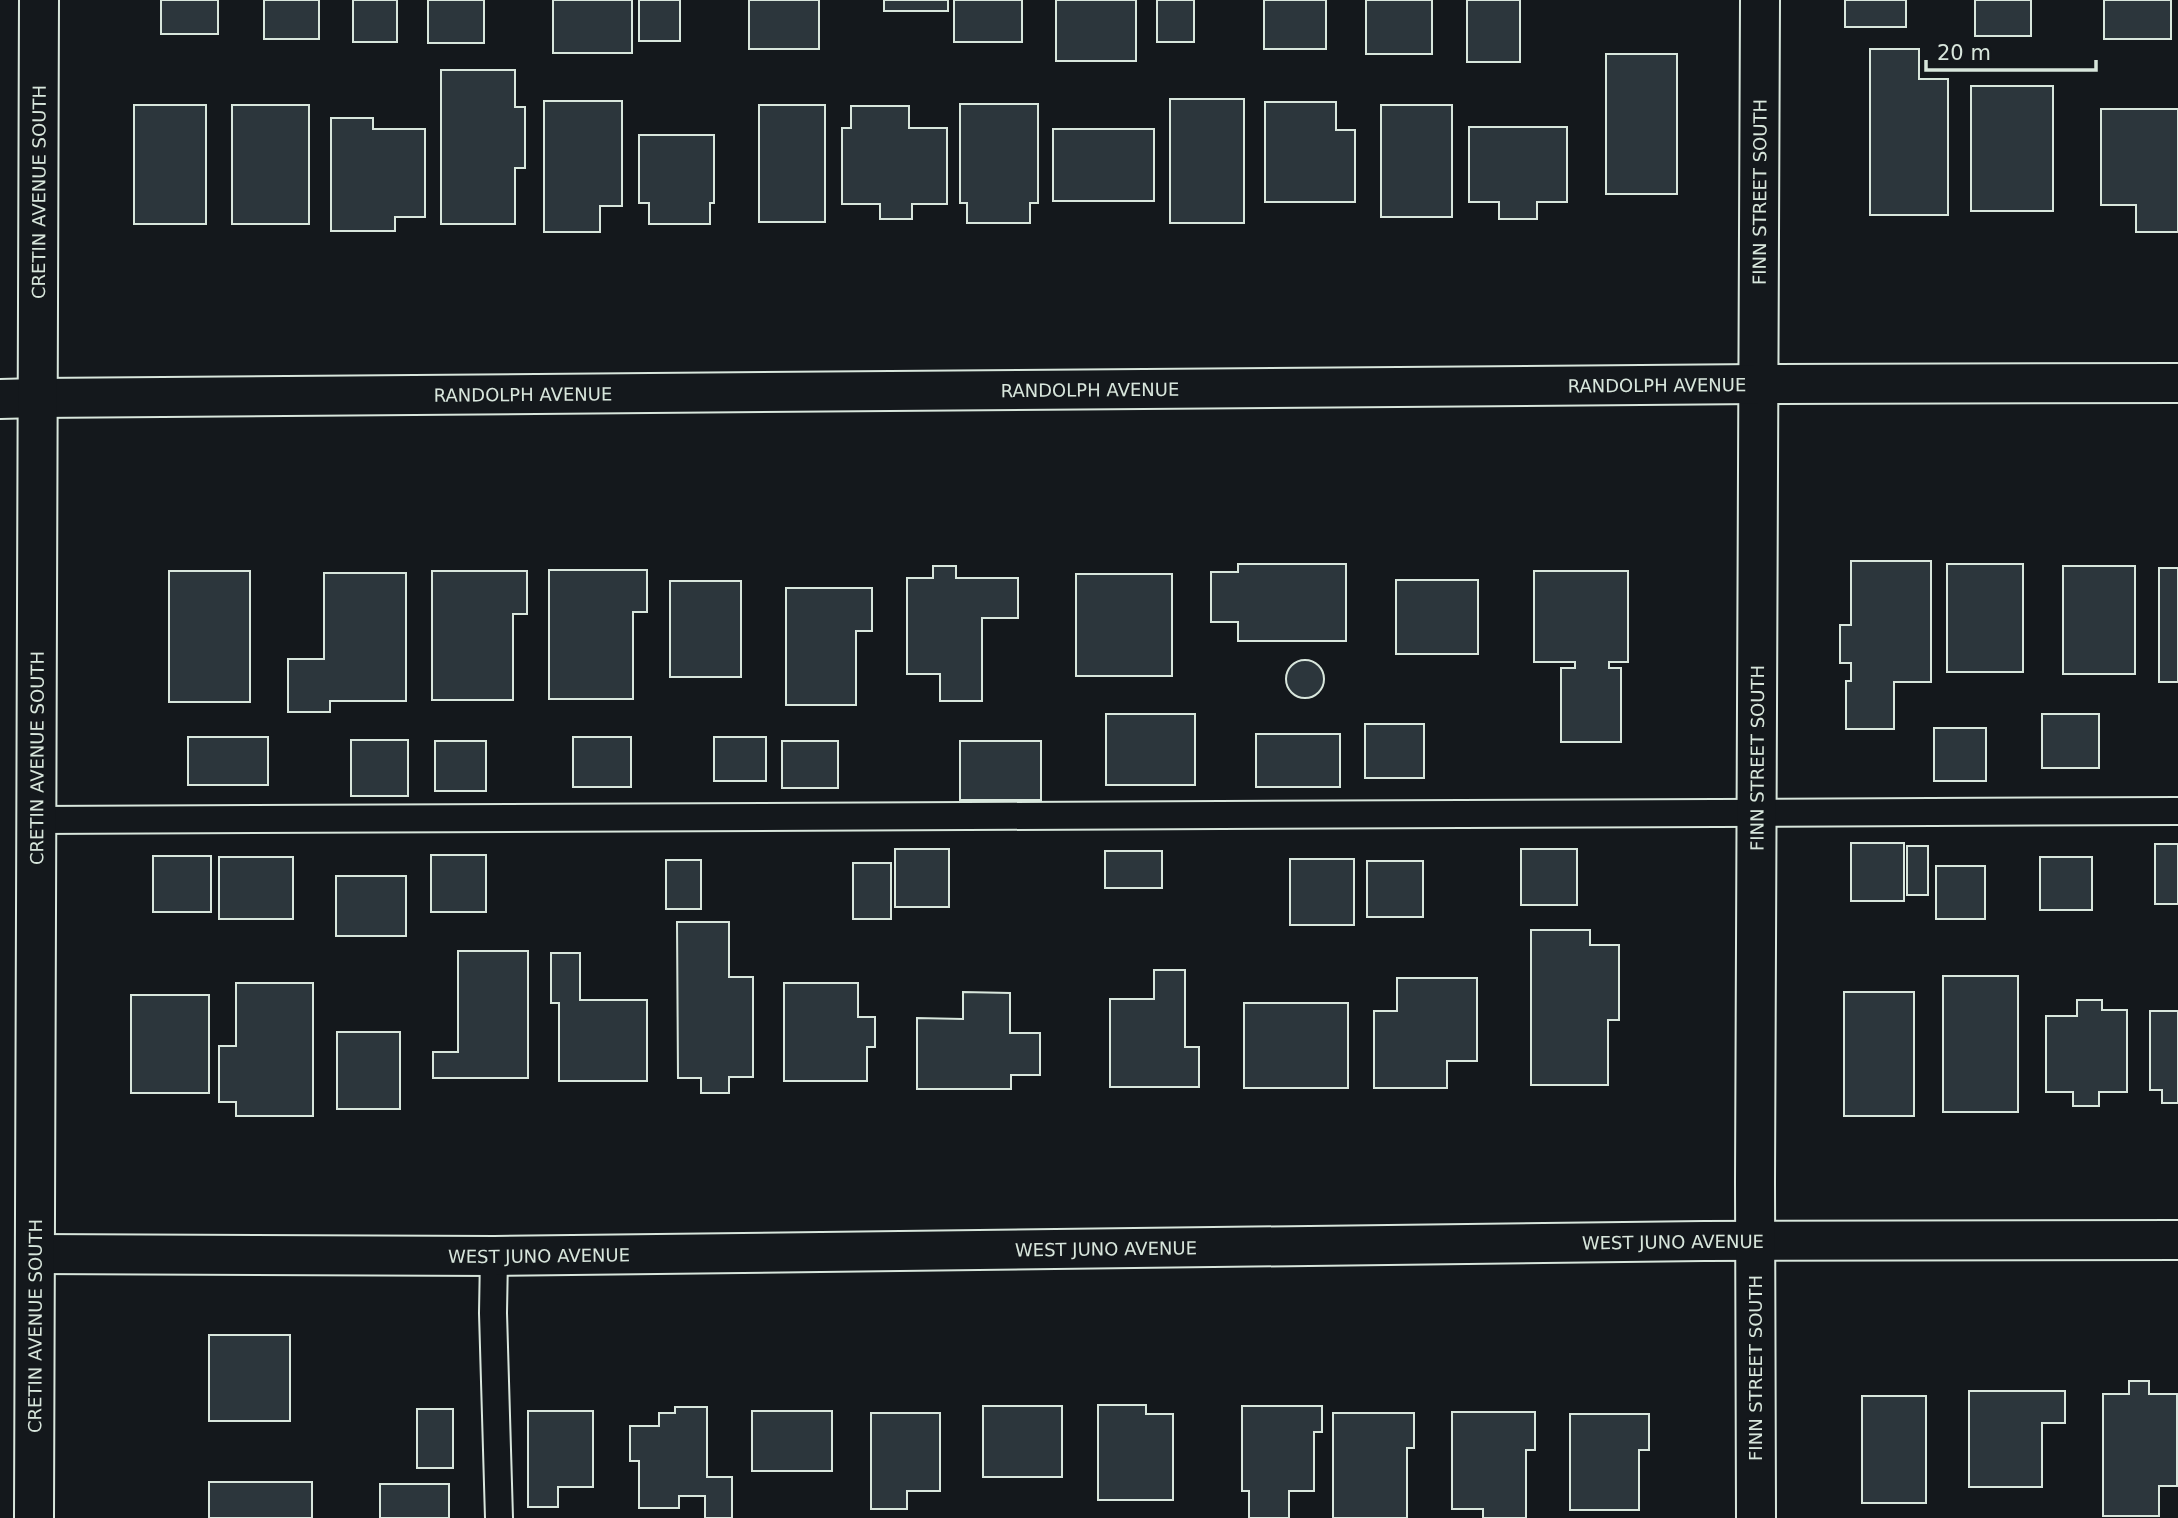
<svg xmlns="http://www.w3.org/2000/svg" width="2178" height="1518" viewBox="0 0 2178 1518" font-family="'DejaVu Sans',sans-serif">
<rect width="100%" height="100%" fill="#14181c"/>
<g fill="#2c363c" stroke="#d8e6dc" stroke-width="2">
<rect x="161" y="0" width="57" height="34"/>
<rect x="264" y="0" width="55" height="39"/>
<rect x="353" y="0" width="44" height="42"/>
<rect x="428" y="0" width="56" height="43"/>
<rect x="553" y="0" width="79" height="53"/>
<rect x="639" y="0" width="41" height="41"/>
<rect x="749" y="0" width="70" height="49"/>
<rect x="884" y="0" width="64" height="11"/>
<rect x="954" y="0" width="68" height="42"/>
<rect x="1056" y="0" width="80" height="61"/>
<rect x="1157" y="0" width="37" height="42"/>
<rect x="1264" y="0" width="62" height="49"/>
<rect x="1366" y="0" width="66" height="54"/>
<rect x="1467" y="0" width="53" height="62"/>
<rect x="1845" y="0" width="61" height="27"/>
<rect x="1975" y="0" width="56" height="36"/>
<rect x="2104" y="0" width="67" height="39"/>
<path d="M 1870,49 L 1919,49 L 1919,79 L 1948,79 L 1948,215 L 1870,215 Z"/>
<rect x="1606" y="54" width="71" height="140"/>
<path d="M 441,70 L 515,70 L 515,107 L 525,107 L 525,168 L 515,168 L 515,224 L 441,224 Z"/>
<rect x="1971" y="86" width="82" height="125"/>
<rect x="1170" y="99" width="74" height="124"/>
<path d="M 544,101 L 622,101 L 622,206 L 600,206 L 600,232 L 544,232 Z"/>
<path d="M 1265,102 L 1336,102 L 1336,130 L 1355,130 L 1355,202 L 1265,202 Z"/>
<path d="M 960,104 L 1038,104 L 1038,203 L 1030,203 L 1030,223 L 967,223 L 967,203 L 960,203 Z"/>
<rect x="134" y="105" width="72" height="119"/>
<rect x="232" y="105" width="77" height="119"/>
<rect x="759" y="105" width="66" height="117"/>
<rect x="1381" y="105" width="71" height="112"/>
<path d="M 851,106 L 909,106 L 909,128 L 947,128 L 947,204 L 912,204 L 912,219 L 880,219 L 880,204 L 842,204 L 842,128 L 851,128 Z"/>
<path d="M 2101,109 L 2178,109 L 2178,232 L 2136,232 L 2136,205 L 2101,205 Z"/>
<path d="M 331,118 L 373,118 L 373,129 L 425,129 L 425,217 L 395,217 L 395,231 L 331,231 Z"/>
<path d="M 1469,127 L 1567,127 L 1567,202 L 1537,202 L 1537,219 L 1499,219 L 1499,202 L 1469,202 Z"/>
<rect x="1053" y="129" width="101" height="72"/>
<path d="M 639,135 L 714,135 L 714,203 L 710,203 L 710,224 L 649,224 L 649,203 L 639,203 Z"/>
<path d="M 1851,561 L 1931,561 L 1931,682 L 1894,682 L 1894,729 L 1846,729 L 1846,681 L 1851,681 L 1851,663 L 1840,663 L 1840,625 L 1851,625 Z"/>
<path d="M 1238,564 L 1346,564 L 1346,641 L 1238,641 L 1238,622 L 1211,622 L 1211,572 L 1238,572 Z"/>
<rect x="1947" y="564" width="76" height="108"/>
<path d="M 933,566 L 956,566 L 956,578 L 1018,578 L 1018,618 L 982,618 L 982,701 L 940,701 L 940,674 L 907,674 L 907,578 L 933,578 Z"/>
<rect x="2063" y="566" width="72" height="108"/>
<rect x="2159" y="568" width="19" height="114"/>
<path d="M 549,570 L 647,570 L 647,612 L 633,612 L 633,699 L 549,699 Z"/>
<rect x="169" y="571" width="81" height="131"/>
<path d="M 432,571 L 527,571 L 527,614 L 513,614 L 513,700 L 432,700 Z"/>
<path d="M 1534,571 L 1628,571 L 1628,662 L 1609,662 L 1609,668 L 1621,668 L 1621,742 L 1561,742 L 1561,668 L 1575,668 L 1575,662 L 1534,662 Z"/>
<path d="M 324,573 L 406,573 L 406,701 L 330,701 L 330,712 L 288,712 L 288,659 L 324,659 Z"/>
<rect x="1076" y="574" width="96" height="102"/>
<rect x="1396" y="580" width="82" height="74"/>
<rect x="670" y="581" width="71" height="96"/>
<path d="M 786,588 L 872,588 L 872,631 L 856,631 L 856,705 L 786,705 Z"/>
<circle cx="1305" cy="679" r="19"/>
<rect x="1106" y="714" width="89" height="71"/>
<rect x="2042" y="714" width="57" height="54"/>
<rect x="1365" y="724" width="59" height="54"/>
<rect x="1934" y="728" width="52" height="53"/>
<rect x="1256" y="734" width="84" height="53"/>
<rect x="188" y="737" width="80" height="48"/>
<rect x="573" y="737" width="58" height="50"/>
<rect x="714" y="737" width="52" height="44"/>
<rect x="351" y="740" width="57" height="56"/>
<rect x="435" y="741" width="51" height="50"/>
<rect x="782" y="741" width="56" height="47"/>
<rect x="960" y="741" width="81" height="59"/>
<rect x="1851" y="843" width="53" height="58"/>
<rect x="2155" y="844" width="23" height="60"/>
<rect x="1907" y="846" width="21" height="49"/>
<rect x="895" y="849" width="54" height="58"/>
<rect x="1521" y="849" width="56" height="56"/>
<rect x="1105" y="851" width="57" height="37"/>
<rect x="431" y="855" width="55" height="57"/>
<rect x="153" y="856" width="58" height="56"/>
<rect x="219" y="857" width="74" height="62"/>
<rect x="2040" y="857" width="52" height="53"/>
<rect x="1290" y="859" width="64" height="66"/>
<rect x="666" y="860" width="35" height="49"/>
<rect x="1367" y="861" width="56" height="56"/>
<rect x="853" y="863" width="38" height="56"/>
<rect x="1936" y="866" width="49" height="53"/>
<rect x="336" y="876" width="70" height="60"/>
<path d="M 677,922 L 729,922 L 729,977 L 753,977 L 753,1077 L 729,1077 L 729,1093 L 701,1093 L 701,1078 L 678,1078 Z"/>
<path d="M 1531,930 L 1590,930 L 1590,945 L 1619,945 L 1619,1020 L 1608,1020 L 1608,1085 L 1531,1085 Z"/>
<path d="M 458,951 L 528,951 L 528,1078 L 433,1078 L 433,1052 L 458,1052 Z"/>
<path d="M 551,953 L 580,953 L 580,1000 L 647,1000 L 647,1081 L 559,1081 L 559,1003 L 551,1003 Z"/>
<path d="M 1154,970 L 1185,970 L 1185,1047 L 1199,1047 L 1199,1087 L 1110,1087 L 1110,999 L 1154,999 Z"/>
<rect x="1943" y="976" width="75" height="136"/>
<path d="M 1397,978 L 1477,978 L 1477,1061 L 1447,1061 L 1447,1088 L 1374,1088 L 1374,1011 L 1397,1011 Z"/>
<path d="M 236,983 L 313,983 L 313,1116 L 236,1116 L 236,1102 L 219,1102 L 219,1046 L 236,1046 Z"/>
<path d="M 784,983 L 858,983 L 858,1017 L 875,1017 L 875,1047 L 867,1047 L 867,1081 L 784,1081 Z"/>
<path d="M 963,992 L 1010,993 L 1010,1033 L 1040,1033 L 1040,1075 L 1011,1075 L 1011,1089 L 917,1089 L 917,1018 L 963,1019 Z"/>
<rect x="1844" y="992" width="70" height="124"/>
<rect x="131" y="995" width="78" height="98"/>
<path d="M 2077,1000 L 2102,1000 L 2102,1010 L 2127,1010 L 2127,1092 L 2099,1092 L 2099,1106 L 2073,1106 L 2073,1092 L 2046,1092 L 2046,1016 L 2077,1016 Z"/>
<rect x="1244" y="1003" width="104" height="85"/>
<path d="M 2150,1011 L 2178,1011 L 2178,1103 L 2162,1103 L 2162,1090 L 2150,1090 Z"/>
<rect x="337" y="1032" width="63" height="77"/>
<rect x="209" y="1335" width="81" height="86"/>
<path d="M 2129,1381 L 2149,1381 L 2149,1394 L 2177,1394 L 2177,1486 L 2159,1486 L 2159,1516 L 2103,1516 L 2103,1394 L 2129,1394 Z"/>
<path d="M 1969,1391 L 2065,1391 L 2065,1423 L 2042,1423 L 2042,1487 L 1969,1487 Z"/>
<rect x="1862" y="1396" width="64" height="107"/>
<path d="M 1098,1405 L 1146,1405 L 1146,1414 L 1173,1414 L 1173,1500 L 1098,1500 Z"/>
<rect x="983" y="1406" width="79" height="71"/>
<path d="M 1242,1406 L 1322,1406 L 1322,1432 L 1314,1432 L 1314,1491 L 1289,1491 L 1289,1518 L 1249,1518 L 1249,1491 L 1242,1491 Z"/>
<path d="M 675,1407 L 707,1407 L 707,1477 L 732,1477 L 732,1518 L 705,1518 L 705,1496 L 679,1496 L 679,1508 L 639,1508 L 639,1461 L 630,1461 L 630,1426 L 659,1426 L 659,1413 L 675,1413 Z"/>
<rect x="417" y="1409" width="36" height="59"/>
<path d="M 528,1411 L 593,1411 L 593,1487 L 558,1487 L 558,1507 L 528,1507 Z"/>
<rect x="752" y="1411" width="80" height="60"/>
<path d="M 1452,1412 L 1535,1412 L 1535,1450 L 1526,1450 L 1526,1518 L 1483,1518 L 1483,1509 L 1452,1509 Z"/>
<path d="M 871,1413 L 940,1413 L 940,1491 L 907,1491 L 907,1509 L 871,1509 Z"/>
<path d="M 1333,1413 L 1414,1413 L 1414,1448 L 1407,1448 L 1407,1518 L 1333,1518 Z"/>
<path d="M 1570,1414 L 1649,1414 L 1649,1450 L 1639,1450 L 1639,1510 L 1570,1510 Z"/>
<rect x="209" y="1482" width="103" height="36"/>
<rect x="380" y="1484" width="69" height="34"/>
</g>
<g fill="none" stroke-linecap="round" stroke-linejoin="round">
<defs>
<g id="service">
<path d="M 36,820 L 2178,811"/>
<path d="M 494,1256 L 493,1313 L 499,1518"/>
</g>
<g id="minor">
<path id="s1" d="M 35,1254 L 494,1256 L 1704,1241 L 2178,1240"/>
<path id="s2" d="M 1756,1518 L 1755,1182 L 1760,0"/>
</g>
<path id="tertiary" d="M 0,399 L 38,398"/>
<g id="secondary">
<path id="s3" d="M 38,398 L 1758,384 L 2178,383"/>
<path id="s4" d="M 34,1518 L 39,0"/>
</g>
</defs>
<use href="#service" stroke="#d8e6dc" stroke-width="30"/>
<use href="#minor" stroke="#d8e6dc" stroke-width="42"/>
<use href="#tertiary" stroke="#d8e6dc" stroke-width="42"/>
<use href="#secondary" stroke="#d8e6dc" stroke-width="42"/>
<use href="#service" stroke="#14181c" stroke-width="26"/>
<use href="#minor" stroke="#14181c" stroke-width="38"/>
<use href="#tertiary" stroke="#14181c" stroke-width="38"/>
<use href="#secondary" stroke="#14181c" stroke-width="38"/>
</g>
<g text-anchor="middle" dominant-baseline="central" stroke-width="5" stroke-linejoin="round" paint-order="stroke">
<g font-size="18" fill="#d8e6dc" stroke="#14181c">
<text stroke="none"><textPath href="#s4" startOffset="1326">CRETIN AVENUE SOUTH</textPath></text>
<text stroke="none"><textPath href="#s2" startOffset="1326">FINN STREET SOUTH</textPath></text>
<text stroke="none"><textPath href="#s3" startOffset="1619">RANDOLPH AVENUE</textPath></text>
<text stroke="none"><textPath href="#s3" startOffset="1052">RANDOLPH AVENUE</textPath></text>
<text stroke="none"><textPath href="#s3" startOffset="485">RANDOLPH AVENUE</textPath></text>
<text stroke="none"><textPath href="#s4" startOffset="760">CRETIN AVENUE SOUTH</textPath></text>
<text stroke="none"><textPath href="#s2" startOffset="760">FINN STREET SOUTH</textPath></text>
<text stroke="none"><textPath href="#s1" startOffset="1638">WEST JUNO AVENUE</textPath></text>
<text stroke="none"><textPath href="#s1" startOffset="1071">WEST JUNO AVENUE</textPath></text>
<text stroke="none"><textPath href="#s1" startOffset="504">WEST JUNO AVENUE</textPath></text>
<text stroke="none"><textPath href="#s4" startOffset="192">CRETIN AVENUE SOUTH</textPath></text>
<text transform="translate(1755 1368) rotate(-90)">FINN STREET SOUTH</text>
</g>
</g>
<path d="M1926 60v10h170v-10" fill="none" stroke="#d8e6dc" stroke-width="3.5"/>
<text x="1937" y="60" font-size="21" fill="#d8e6dc" stroke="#14181c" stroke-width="5" paint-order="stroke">20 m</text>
</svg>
